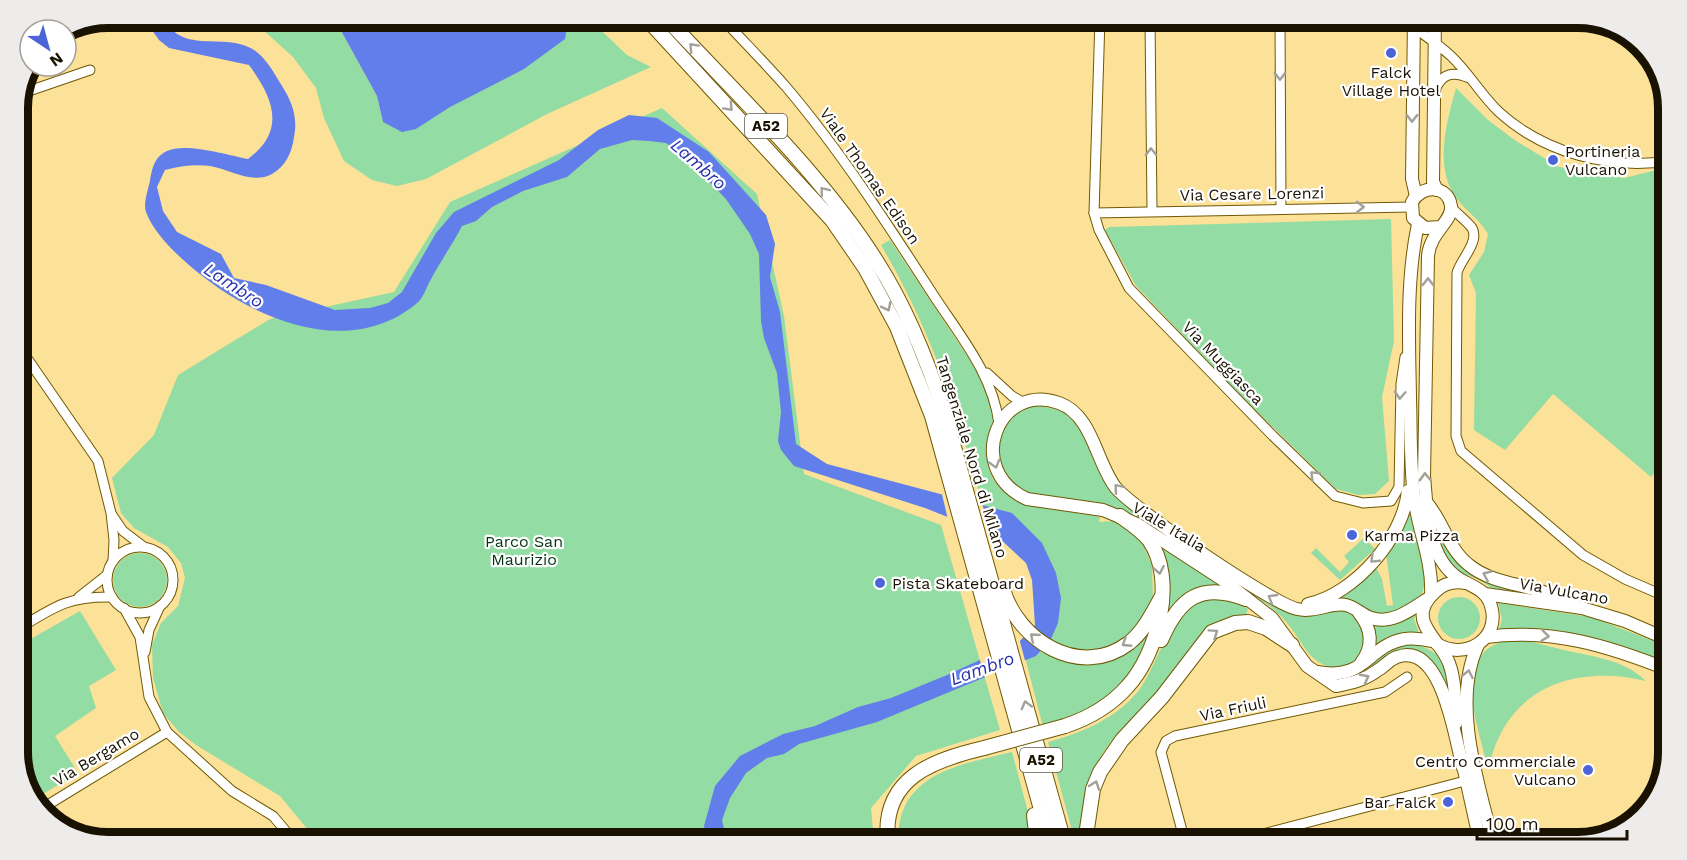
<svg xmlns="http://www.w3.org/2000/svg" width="1687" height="860" viewBox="0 0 1687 860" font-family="'Work Sans',sans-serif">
<rect width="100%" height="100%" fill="#fce198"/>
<g fill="#93dca3">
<path d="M 250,18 L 334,18 L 377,96 L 383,122 L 416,129 L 568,21 L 564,18 L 588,18 L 627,55 L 651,67 L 547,114 L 426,179 L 397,186 L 372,180 L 344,161 L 324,118 L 316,88 L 293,57 Z"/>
<path d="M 1456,88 L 1488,120 L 1516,141 L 1559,167 L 1624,178 L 1669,167 L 1669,456 L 1651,477 L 1553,394 L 1505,450 L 1474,430 L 1476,293 L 1469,275 L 1484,252 L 1488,234 C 1478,217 1464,210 1455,196 C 1434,165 1447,121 1456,88 Z"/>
<path d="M 662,108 L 757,194 L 784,316 L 804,474 L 941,525 L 1000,730 L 916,756 L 871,808 L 874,842 L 318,842 L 280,796 L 196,745 L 179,732 L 163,713 L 153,678 L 152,645 L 161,623 L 178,606 L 185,578 L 181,563 L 168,547 L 134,528 L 121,513 L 112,478 L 154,435 L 178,375 L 270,319 L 394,292 L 450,202 Z"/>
<path d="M 1391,219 L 1394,341 L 1382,397 L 1389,481 L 1375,494 L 1358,495 L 1336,489 L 1236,391 L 1136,286 L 1105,230 L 1109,227 Z"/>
<path d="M 890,240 L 983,380 C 988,391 996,407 994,420 C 993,432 987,444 987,456 C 989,511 1061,508 1100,517 L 1099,522 L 1114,521 L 1125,526 L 1142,543 L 1152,565 L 1153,600 L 1130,637 L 1107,649 L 1073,652 L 1049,641 L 1025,527 L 1012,514 L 983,506 C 957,410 932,332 881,245 Z"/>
<path d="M 1031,405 L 1064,410 L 1081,426 L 1103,473 L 1267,601 L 1344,609 C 1386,627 1357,684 1320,663 C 1307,656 1300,639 1291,628 C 1284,619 1277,612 1268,605 L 1144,524 L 1018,490 L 1002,473 L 996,437 L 1012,416 Z"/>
<path d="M 1408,511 C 1414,517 1415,532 1417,542 C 1431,591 1430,604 1377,616 L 1352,601 L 1336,597 L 1375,566 L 1382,579 L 1387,606 L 1393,605 L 1386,553 Z"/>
<path d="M 1435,526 L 1453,554 L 1533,593 L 1532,597 L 1494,590 L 1480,580 L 1457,571 L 1442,553 Z"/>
<path d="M 1364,538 L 1375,549 L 1340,580 L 1311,553 L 1316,548 L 1340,572 L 1349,562 L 1344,556 Z"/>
<path d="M 1158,545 L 1161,545 L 1221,584 C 1192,591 1184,589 1166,616 Z"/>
<circle cx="140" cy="580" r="27"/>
<circle cx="1459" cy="618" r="21"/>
<path d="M 1211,598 L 1237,601 L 1248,609 L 1246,615 C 1232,618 1218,620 1207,629 C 1191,642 1181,664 1168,681 C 1145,711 1109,733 1095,769 C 1086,792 1084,818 1081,842 L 1075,842 L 1048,742 C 1082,733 1117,718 1139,690 C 1156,667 1169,618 1193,604 C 1198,601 1205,600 1211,598 Z"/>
<path d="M 1498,603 L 1591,617 L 1669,647 L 1669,664 C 1616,644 1556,621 1499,630 L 1502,619 Z"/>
<path d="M 80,611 L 116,670 L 89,686 L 96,708 L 55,736 L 78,773 L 33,800 L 18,757 L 18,646 Z"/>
<path d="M 1416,611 L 1414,619 L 1420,636 L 1372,651 L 1370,621 Z"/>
<path d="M 1149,632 C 1150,636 1146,645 1143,652 C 1123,698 1088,712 1043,727 L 1026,661 L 1040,651 C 1049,655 1058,659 1067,662 C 1094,668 1130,650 1149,632 Z"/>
<path d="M 1514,639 C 1532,641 1547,646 1564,650 C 1594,657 1623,659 1646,681 C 1574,664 1506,688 1489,767 L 1487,766 C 1478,722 1446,649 1514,639 Z"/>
<path d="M 1407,643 C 1449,649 1448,672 1450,708 L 1442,677 L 1430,660 L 1390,654 L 1372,668 L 1370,665 L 1388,649 Z"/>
<path d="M 1012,752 L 1032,827 L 1033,842 L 898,842 C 897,773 959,765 1012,752 Z"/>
<path d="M 1311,831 L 1313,842 L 1266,842 Z"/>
</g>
<g fill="#627eea">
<path d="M 149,18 L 164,18 C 182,56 225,31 254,50 C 267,59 274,73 282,86 C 292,102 298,117 294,137 C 292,152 286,166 272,174 C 252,185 230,169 210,166 C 195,164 180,166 165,170 L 157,187 L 163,211 L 177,232 L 221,254 L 234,278 L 266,285 L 335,310 L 370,308 L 388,303 L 402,292 L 436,233 L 454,212 L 559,160 L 598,130 L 629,115 L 657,118 L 709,152 L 766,215 L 775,244 L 770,277 L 780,312 L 796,444 L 827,464 L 1012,513 L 1042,543 L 1056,573 L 1061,598 L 1058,623 L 1051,639 L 1036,656 L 877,722 L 799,744 L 784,754 L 767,758 L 746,773 L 730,798 L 722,820 L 727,842 L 709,842 L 704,826 L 715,786 L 740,756 L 783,734 L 815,726 L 858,707 L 891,698 L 947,675 L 1019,642 L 1035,625 L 1032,580 L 1026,563 L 998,537 L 925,508 L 794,466 L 781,450 L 778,441 L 781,412 L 777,373 L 764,338 L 761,321 L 759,254 L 750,234 L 726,199 L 684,156 L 666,143 L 649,141 L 632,140 L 600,149 L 567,177 L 523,191 L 492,207 L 476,221 L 462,226 C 452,245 440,262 430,281 C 426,288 423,299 416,304 C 346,361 248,317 189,265 C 173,251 154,233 146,212 C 143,204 148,190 150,181 C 152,169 154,157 167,151 C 185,142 228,155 248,159 C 287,130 273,98 249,65 L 169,48 L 159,40 L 149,26 Z"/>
<path d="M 334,18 L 564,18 L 568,21 L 565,39 L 524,69 L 450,107 L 416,129 L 402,132 L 383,122 L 377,96 Z"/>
</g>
<g fill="#fce198">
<path d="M 941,490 L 982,503 L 992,538 L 948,520 Z"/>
<path d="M 1019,638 L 1026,664 L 986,681 L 979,657 Z"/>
</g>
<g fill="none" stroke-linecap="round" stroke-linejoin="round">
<defs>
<g id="minor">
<path d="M 722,18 C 743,41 766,64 787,88 C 842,153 888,225 934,296 C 961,337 993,375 999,424"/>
<path d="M 1100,18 L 1094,213 L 1099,230 L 1129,288 L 1273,436 L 1335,496 L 1363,503 L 1391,501 L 1399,487 L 1401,384 L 1405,357"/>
<path d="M 1150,18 L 1152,210"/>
<path d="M 1280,18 L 1281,208"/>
<path d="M 1415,28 C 1427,37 1440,46 1451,56 C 1469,73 1481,95 1499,112 C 1544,153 1609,170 1669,161"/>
<path d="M 1435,90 C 1442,73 1453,71 1469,78"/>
<path d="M 23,93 L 90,70"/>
<path d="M 1451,207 C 1457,214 1467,221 1472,228 C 1480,242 1460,260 1457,273 L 1456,436 L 1461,451 L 1583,555 L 1625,579 L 1669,598"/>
<path d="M 1094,213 L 1411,207"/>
<path d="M 18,345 L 98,461 L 111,513 L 114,540 L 113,561"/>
<path d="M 987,373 L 1012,396 L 1024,403"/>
<path d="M 112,515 L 123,531 L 144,547"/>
<circle cx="140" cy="580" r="33"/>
<path d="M 79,597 L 107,575"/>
<path d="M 124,608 L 140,637 L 149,697 L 167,732 L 232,791 L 273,816 L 295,842"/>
<path d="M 18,629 C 54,607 68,596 112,597"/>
<path d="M 145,652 L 149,630 L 160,606"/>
<path d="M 41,809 L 167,732"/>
<path d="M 1185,842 L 1161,752 L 1166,741 L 1175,736 L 1385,692 L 1407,677"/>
<path d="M 1233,842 L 1465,781"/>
</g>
<g id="major">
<path d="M 1414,18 L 1412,179 L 1416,196"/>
<path d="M 1435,18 L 1433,182 L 1437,190"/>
<path d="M 1418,224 C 1406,280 1409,340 1410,397 C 1411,430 1410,463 1414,497 C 1418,530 1433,561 1431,595"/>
<path d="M 1427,503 C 1443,522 1449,550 1469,565 C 1487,580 1512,583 1534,589 C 1550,594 1566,601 1582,608"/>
<path d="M 1485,594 L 1582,608 L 1625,621 L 1669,640"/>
<path d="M 1429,598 C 1412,609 1392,625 1371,618 C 1362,615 1355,607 1346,605 C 1331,602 1315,613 1297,609 C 1271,603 1135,510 1116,488 C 1096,463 1093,415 1059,403 C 998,381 963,470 1027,499 L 1103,510 L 1137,524 L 1223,580 L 1272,618 L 1307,666 L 1336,686 C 1352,683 1365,680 1378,670 C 1385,666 1390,659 1397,657 C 1442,640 1455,739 1463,768"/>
<path d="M 1308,604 C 1355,594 1403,538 1408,491"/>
<path d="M 1359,613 C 1372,629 1374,646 1361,663"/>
<path d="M 1486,637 C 1551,628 1609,646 1669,670"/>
<path d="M 1437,644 C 1465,661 1501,639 1491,606 C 1486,587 1467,586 1454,575 C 1427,553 1427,508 1424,476 L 1428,256 C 1430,232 1453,221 1451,206 C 1448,184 1421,185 1412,202 L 1413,218 L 1425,228 L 1440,227"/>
<path d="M 1478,645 C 1451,702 1478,783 1493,842"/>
<path d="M 1317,672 C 1367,681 1366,646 1405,639 C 1414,637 1425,640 1433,641"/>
<path d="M 1456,723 C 1455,704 1456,682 1449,663 C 1440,638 1403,620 1436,591 C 1444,583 1455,581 1466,583"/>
<path d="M 1462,761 L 1480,842"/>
</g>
<g id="highway">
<path d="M 646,18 L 832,220 L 865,268 L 897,327 L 932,416 L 1050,842"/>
<path d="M 666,18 C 736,94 822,174 877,262 C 907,309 928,362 945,415 L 1064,842"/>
<path d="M 1003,589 C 1017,640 1080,680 1129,643 C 1144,631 1152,614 1161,598"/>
<path d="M 1161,640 C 1179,599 1200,581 1246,599"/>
<path d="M 1065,726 C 1089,718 1110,706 1127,687 C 1158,654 1177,579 1149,540 C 1141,530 1130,523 1120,516"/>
<path d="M 1034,815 L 1037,842"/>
<path d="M 888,842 C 881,778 933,760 984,748"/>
<path d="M 1085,842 L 1093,789 L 1100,772 L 1122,740 L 1162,697 L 1212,632 L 1235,623 L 1248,622 L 1266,628 L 1292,645"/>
</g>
</defs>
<use href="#minor" stroke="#705903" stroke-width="11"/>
<use href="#major" stroke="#705903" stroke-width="14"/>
<use href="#highway" stroke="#705903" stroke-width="16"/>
<use href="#minor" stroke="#fff" stroke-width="9"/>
<use href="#major" stroke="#fff" stroke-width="12"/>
<use href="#highway" stroke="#fff" stroke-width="14"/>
<defs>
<path id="highway-bridge" d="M 984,748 L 1065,726"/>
</defs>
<use href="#highway-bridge" stroke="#705903" stroke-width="16" stroke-linecap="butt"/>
<use href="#highway-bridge" stroke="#fff" stroke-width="14"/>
</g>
<defs><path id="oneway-chevron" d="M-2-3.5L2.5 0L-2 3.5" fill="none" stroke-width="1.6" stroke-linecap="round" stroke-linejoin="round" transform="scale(1.5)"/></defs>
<g stroke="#a3a099">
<use href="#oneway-chevron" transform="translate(693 47) rotate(-133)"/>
<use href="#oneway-chevron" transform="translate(1280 76) rotate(90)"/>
<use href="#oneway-chevron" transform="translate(729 107) rotate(47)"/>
<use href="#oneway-chevron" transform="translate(1412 118) rotate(91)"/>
<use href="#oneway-chevron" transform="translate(1151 152) rotate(-91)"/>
<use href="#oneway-chevron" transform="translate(824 191) rotate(-128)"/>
<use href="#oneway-chevron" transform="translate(1360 207)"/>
<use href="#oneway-chevron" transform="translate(1428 282) rotate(-89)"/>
<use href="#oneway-chevron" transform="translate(887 307) rotate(63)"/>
<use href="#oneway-chevron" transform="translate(1400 395) rotate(93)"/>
<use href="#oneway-chevron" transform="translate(995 464) rotate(74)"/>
<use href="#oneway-chevron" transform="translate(1314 475) rotate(-136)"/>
<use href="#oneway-chevron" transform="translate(1425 477) rotate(-92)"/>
<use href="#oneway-chevron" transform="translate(1118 488) rotate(-131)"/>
<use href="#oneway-chevron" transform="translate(1374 559) rotate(136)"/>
<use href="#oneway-chevron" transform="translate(1159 570) rotate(80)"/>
<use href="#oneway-chevron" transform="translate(1487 575) rotate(-157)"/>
<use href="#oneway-chevron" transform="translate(1272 598) rotate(-150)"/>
<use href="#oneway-chevron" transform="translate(1214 633) rotate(-34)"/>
<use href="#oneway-chevron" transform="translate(1545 636) rotate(7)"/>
<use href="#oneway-chevron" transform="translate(1034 637) rotate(-139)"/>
<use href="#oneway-chevron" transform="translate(1126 643) rotate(147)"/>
<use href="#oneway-chevron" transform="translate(1468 674) rotate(-79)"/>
<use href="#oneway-chevron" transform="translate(1365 678) rotate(-28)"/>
<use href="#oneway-chevron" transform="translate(1026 705) rotate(-105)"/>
<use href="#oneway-chevron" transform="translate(1095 785) rotate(-70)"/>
</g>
<g fill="#4b64d8" stroke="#fff" stroke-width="2">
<circle cx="1391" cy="53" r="6"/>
<circle cx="1553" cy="160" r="6"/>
<circle cx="1352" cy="535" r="6"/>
<circle cx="880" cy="583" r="6"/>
<circle cx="1588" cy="770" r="6"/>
<circle cx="1448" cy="802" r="6"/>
</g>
<g text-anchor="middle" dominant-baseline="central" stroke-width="4.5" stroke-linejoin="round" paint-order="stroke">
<g fill="#fff" stroke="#5f594c" stroke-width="1.5">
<rect x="745" y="114" width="42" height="24" rx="4.5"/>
<rect x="1020" y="748" width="42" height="24" rx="4.5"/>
</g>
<g font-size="15" font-weight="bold" fill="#1a1200">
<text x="766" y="126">A52</text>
<text x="1041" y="760">A52</text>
</g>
<g font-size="16" fill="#1a1200" stroke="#fff" text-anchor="start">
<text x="1391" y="72" text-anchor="middle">Falck<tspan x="1391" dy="18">Village Hotel</tspan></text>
<text x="1565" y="151">Portineria<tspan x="1565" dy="18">Vulcano</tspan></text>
<text x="1364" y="535">Karma Pizza</text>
<text x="892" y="583">Pista Skateboard</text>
<text x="1576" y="761" text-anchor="end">Centro Commerciale<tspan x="1576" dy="18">Vulcano</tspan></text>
<text x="1436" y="802" text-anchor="end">Bar Falck</text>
</g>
<g font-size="16" fill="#1a1200" stroke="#fff">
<text transform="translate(870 176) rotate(55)">Viale Thomas Edison</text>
<text transform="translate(1252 194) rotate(-1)">Via Cesare Lorenzi</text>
<text transform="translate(1223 363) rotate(46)">Via Muggiasca</text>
<text transform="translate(972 457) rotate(73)">Tangenziale Nord di Milano</text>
<text transform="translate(1169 527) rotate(31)">Viale Italia</text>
<text transform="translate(1564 591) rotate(10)">Via Vulcano</text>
<text transform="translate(1233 709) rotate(-12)">Via Friuli</text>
<text transform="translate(96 757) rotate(-31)">Via Bergamo</text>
</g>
<g font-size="16" fill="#003514" stroke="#fff">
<text x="524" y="541">Parco San<tspan x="524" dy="18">Maurizio</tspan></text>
</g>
<g font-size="18" font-style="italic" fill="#262fad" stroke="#fff">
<text transform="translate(699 164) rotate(41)">Lambro</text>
<text transform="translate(234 285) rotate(33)">Lambro</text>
<text transform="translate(982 668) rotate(-20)">Lambro</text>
</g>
</g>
<path d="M0 0H1687V860H0ZM108 28H1578A80 80 0 0 1 1658 108V752A80 80 0 0 1 1578 832H108A80 80 0 0 1 28 752V108A80 80 0 0 1 108 28Z" fill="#edeceb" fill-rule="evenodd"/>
<path fill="none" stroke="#1a1200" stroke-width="8" d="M108 28H1578A80 80 0 0 1 1658 108V752A80 80 0 0 1 1578 832H108A80 80 0 0 1 28 752V108A80 80 0 0 1 108 28Z"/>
<g transform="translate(48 48) rotate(144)"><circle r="28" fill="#ffffff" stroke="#a3a099" stroke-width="1.5"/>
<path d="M0-4.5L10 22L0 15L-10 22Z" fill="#4b64d8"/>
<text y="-9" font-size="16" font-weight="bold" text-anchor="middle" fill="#1a1200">N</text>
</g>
<path d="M1477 830v9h150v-9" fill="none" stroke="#1a1200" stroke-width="3"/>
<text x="1486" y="830" font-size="18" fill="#1a1200" stroke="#ffffff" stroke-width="4.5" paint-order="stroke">100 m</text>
</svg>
